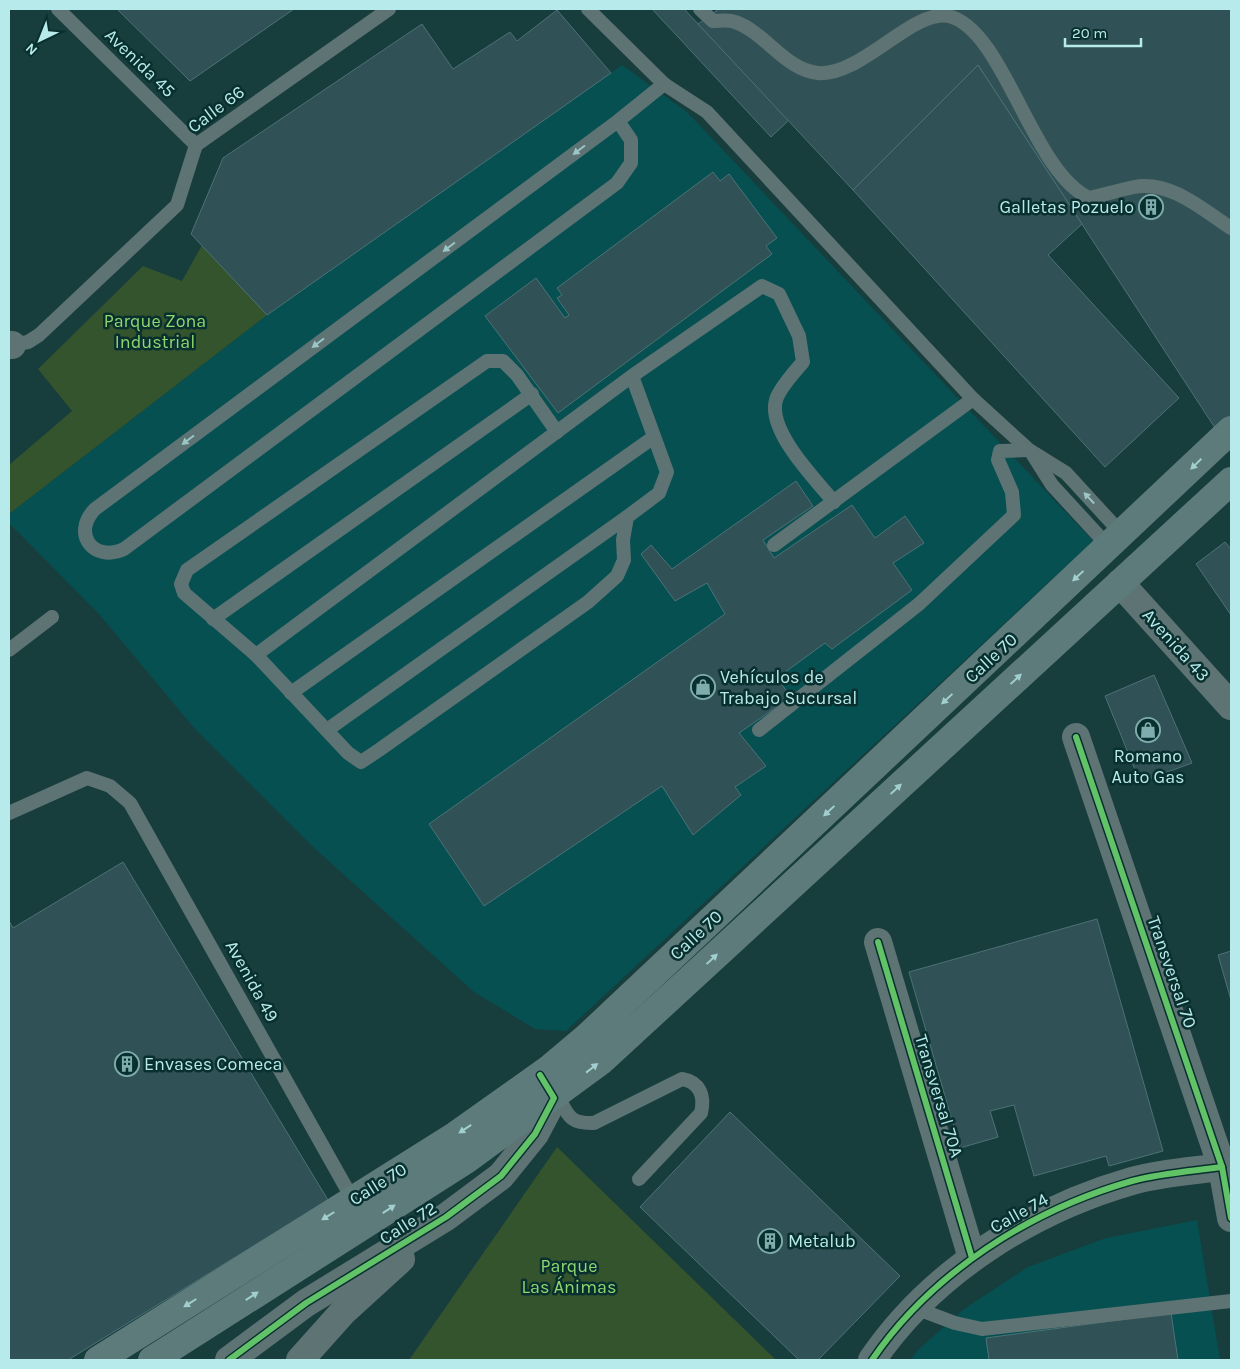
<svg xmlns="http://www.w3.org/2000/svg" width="1240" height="1369" viewBox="0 0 1240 1369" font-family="Karla,sans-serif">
<rect width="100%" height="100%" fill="#173d3d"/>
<g fill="#065052">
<path d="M 622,65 L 687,112 L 1093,541 L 566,1031 L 535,1029 L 474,992 L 312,846 L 195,729 L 99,614 L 9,523 L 9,514 L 267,315 Z"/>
<path d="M 1197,1220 L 1220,1360 L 910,1360 L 920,1348 L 964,1309 L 1028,1267 L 1106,1238 Z"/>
</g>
<g fill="#34542d">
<path d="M 202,245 L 267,315 L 9,514 L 9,465 L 72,411 L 38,369 L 143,266 L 182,281 Z"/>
<path d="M 557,1147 L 776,1360 L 409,1360 Z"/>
</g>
<g fill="#305155" stroke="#4d7277">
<path d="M 117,9 L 294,9 L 190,81 Z"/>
<path d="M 652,9 L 684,9 L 789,120 L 771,137 Z"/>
<path d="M 719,9 L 1231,9 L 1231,421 L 1219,434 L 978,65 L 853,190 L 698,24 Z"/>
<path d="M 557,10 L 611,73 L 267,315 L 191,234 L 223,158 L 422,24 L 453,69 L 510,32 L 517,41 Z"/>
<path d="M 978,65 L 1082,224 L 1048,255 L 1179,398 L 1105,467 L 853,190 Z"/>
<path d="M 713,172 L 720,181 L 729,174 L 777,238 L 766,246 L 772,254 L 558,413 L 485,316 L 536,278 L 565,318 L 569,315 L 557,298 L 562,295 L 557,288 Z"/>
<path d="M 796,481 L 813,506 L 763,540 L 774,558 L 852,505 L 875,538 L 905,516 L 924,543 L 893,563 L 912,590 L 832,649 L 825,643 L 777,678 L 791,697 L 739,733 L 766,766 L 735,787 L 741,795 L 693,835 L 662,786 L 484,906 L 429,824 L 725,614 L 707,583 L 675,601 L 641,554 L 651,545 L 672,569 Z"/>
<path d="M 1225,542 L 1231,549 L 1231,615 L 1196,564 Z"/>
<path d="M 1154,675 L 1192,763 L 1140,782 L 1105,696 Z"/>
<path d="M 123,862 L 328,1200 L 68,1360 L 9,1360 L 9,921 L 13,928 Z"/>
<path d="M 1097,919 L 1163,1151 L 1109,1166 L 1106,1156 L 1034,1176 L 1014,1105 L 990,1111 L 998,1137 L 960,1148 L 909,972 Z"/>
<path d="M 1231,951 L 1231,1000 L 1218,955 Z"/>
<path d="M 730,1112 L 900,1276 L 818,1360 L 799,1360 L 640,1207 Z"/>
<path d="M 1171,1313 L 1178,1360 L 989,1360 L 986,1338 Z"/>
</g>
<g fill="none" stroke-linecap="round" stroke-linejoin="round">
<g stroke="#5e7373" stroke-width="14">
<path d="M 58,9 L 196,145"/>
<path d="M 588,9 L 664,84 L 707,112 L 973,399 L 1029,450 L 1066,473 L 1122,534"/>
<path d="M 700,9 L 713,21 C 720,21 728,19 735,22 C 765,32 785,70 818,73 C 860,77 913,9 948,16 C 1004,28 1031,171 1089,198 C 1104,195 1119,190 1134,187 C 1170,180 1203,210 1231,228"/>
<path d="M 618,121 L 631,140 L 631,163 L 617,183 L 124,549 C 94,563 71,534 95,509 L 618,121 L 664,84"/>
<path d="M 12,345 L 28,342 L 39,335 L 177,205 L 196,145 L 389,9"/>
<path d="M 632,376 L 667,472 L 659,493 L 627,517 L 623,540 L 624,560 L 617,576 L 588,602 L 379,750 L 361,762 L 348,753 L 256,655 L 632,376 L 762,286 L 779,294 L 799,336 L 803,362 C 795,371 779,389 776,400 C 767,431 816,480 834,502"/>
<path d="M 1033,455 L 1052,485 L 1109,547"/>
<path d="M 774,545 L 973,399"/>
<path d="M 213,619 L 532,394"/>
<path d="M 9,650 L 52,617"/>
<path d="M 256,655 L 184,593 L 181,584 L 187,570 L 487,361 L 503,361 L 517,375 L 557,432"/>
<path d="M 291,693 L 654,437"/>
<path d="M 327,730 L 627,517"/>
<path d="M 759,730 L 919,604 L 1014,515 L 1012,492 L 998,460 L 1000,451 L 1029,450"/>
<path d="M 9,813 L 87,778 L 110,786 L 130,803 L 353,1200"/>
<path d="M 557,1095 C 568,1115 569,1124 594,1123 L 682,1079 C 700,1082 705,1096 701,1113 L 639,1179"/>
<path d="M 915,1308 L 955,1323 L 982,1329 L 1231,1301"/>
</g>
<g stroke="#5e7373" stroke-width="28">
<path d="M 9,345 L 12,345"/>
<path d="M 1120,583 L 1231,706"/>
<path d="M 1076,737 L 1222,1167 L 1231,1218"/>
<path d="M 878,942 L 972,1258"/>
<path d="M 229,1360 L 306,1303 L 446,1217 L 501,1176 L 535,1134 L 554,1098 L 550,1089"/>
<path d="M 300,1360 L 343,1312 L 401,1259"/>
<path d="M 872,1360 C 932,1272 1031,1210 1132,1181 C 1161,1173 1193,1171 1222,1167"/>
</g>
<g stroke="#5e7b7b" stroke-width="28">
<path d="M 98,1360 L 456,1135 L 549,1069 L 587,1037 L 1231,430"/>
<path d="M 152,1360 L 466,1160 L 601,1061 L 1231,481"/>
</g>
<defs>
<g id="cycleway">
<path d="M 1076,737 L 1222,1167 L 1231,1218"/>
<path d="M 878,942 L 972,1258"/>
<path d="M 229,1360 L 306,1303 L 446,1217 L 501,1176 L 535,1134 L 554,1098 L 540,1075"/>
<path d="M 872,1360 C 932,1272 1031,1210 1132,1181 C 1161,1173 1193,1171 1222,1167"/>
</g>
</defs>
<use href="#cycleway" stroke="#092f2f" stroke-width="9"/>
<use href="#cycleway" stroke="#61c268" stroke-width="6"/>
</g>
<defs><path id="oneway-solid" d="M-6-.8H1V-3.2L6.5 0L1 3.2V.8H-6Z" transform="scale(1.25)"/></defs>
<g fill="#9cc6c6">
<use href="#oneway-solid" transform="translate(579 150) rotate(143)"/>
<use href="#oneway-solid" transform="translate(449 247) rotate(143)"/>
<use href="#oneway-solid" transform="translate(318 343) rotate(143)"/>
<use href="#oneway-solid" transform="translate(188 440) rotate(143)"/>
<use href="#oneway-solid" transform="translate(1089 498) rotate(-133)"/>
</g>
<g fill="#a1cece">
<use href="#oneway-solid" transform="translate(1196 464) rotate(136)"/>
<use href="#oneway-solid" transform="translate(1078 576) rotate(137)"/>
<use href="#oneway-solid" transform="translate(1016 679) rotate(-43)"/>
<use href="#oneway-solid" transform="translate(947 699) rotate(137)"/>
<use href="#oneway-solid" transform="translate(896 789) rotate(-43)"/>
<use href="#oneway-solid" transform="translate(829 811) rotate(137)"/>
<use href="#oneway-solid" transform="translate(712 959) rotate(-43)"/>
<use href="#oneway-solid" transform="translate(592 1068) rotate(-38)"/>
<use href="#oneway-solid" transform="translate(465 1129) rotate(146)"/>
<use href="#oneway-solid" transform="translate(389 1209) rotate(-33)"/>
<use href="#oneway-solid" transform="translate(328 1216) rotate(148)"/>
<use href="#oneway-solid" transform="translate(252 1296) rotate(-33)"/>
<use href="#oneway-solid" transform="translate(190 1303) rotate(148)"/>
</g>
<defs>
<symbol id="building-ring" viewBox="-11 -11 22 22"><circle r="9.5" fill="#092f2f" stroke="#7fadad" stroke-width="1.5"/><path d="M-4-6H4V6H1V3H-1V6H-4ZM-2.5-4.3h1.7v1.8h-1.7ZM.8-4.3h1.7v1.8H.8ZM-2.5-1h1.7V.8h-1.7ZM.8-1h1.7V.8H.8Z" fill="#7fadad"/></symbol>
<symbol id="shop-ring" viewBox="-11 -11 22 22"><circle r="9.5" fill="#092f2f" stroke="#7fadad" stroke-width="1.5"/><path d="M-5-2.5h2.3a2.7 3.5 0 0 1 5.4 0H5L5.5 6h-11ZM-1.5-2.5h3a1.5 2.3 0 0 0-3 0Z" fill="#7fadad"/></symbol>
</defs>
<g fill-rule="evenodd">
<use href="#building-ring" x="1137" y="193" width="28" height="28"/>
<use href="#shop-ring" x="689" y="673" width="28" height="28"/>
<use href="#shop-ring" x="1134" y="716" width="28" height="28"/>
<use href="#building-ring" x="113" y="1050" width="28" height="28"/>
<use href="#building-ring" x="756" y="1227" width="28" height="28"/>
</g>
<g text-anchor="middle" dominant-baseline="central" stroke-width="5" stroke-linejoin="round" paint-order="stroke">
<g font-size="18" fill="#b7eaea" stroke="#092f2f">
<text transform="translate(140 63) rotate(44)">Avenida 45</text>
<text transform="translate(216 109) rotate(-37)">Calle 66</text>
<text transform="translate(1176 645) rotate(48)">Avenida 43</text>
<text transform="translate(991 658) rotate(-43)">Calle 70</text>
<text transform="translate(696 935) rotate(-43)">Calle 70</text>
<text transform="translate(1172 972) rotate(71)">Transversal 70</text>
<text transform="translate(252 981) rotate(61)">Avenida 49</text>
<text transform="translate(939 1096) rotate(73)">Transversal 70A</text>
<text transform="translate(378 1184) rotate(-32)">Calle 70</text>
<text transform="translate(1019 1213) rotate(-29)">Calle 74</text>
<text transform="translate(408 1223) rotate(-32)">Calle 72</text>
</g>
<g font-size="18" fill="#b7eaea" stroke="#092f2f" text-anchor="start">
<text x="1134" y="207" text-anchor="end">Galletas Pozuelo</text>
<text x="720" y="677">Vehículos de<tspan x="720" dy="21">Trabajo Sucursal</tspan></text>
<text x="1148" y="756" text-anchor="middle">Romano<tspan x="1148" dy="21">Auto Gas</tspan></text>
<text x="144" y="1064">Envases Comeca</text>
<text x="788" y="1241">Metalub</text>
</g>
<g font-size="18" fill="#8fd76f" stroke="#092f2f">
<text x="155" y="321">Parque Zona<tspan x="155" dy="21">Industrial</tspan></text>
<text x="569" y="1266">Parque<tspan x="569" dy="21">Las Ánimas</tspan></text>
</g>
</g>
<rect width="1240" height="1369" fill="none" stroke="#b7eaea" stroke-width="20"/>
<g transform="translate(40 40) rotate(223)" stroke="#092f2f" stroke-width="4" paint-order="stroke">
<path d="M0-4L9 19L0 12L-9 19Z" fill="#b7eaea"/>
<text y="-8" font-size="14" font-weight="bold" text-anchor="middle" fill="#b7eaea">N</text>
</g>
<path d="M1065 38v8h76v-8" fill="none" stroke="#b7eaea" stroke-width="2.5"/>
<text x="1072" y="38" font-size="15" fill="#b7eaea" stroke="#092f2f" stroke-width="4" paint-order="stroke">20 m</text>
</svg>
